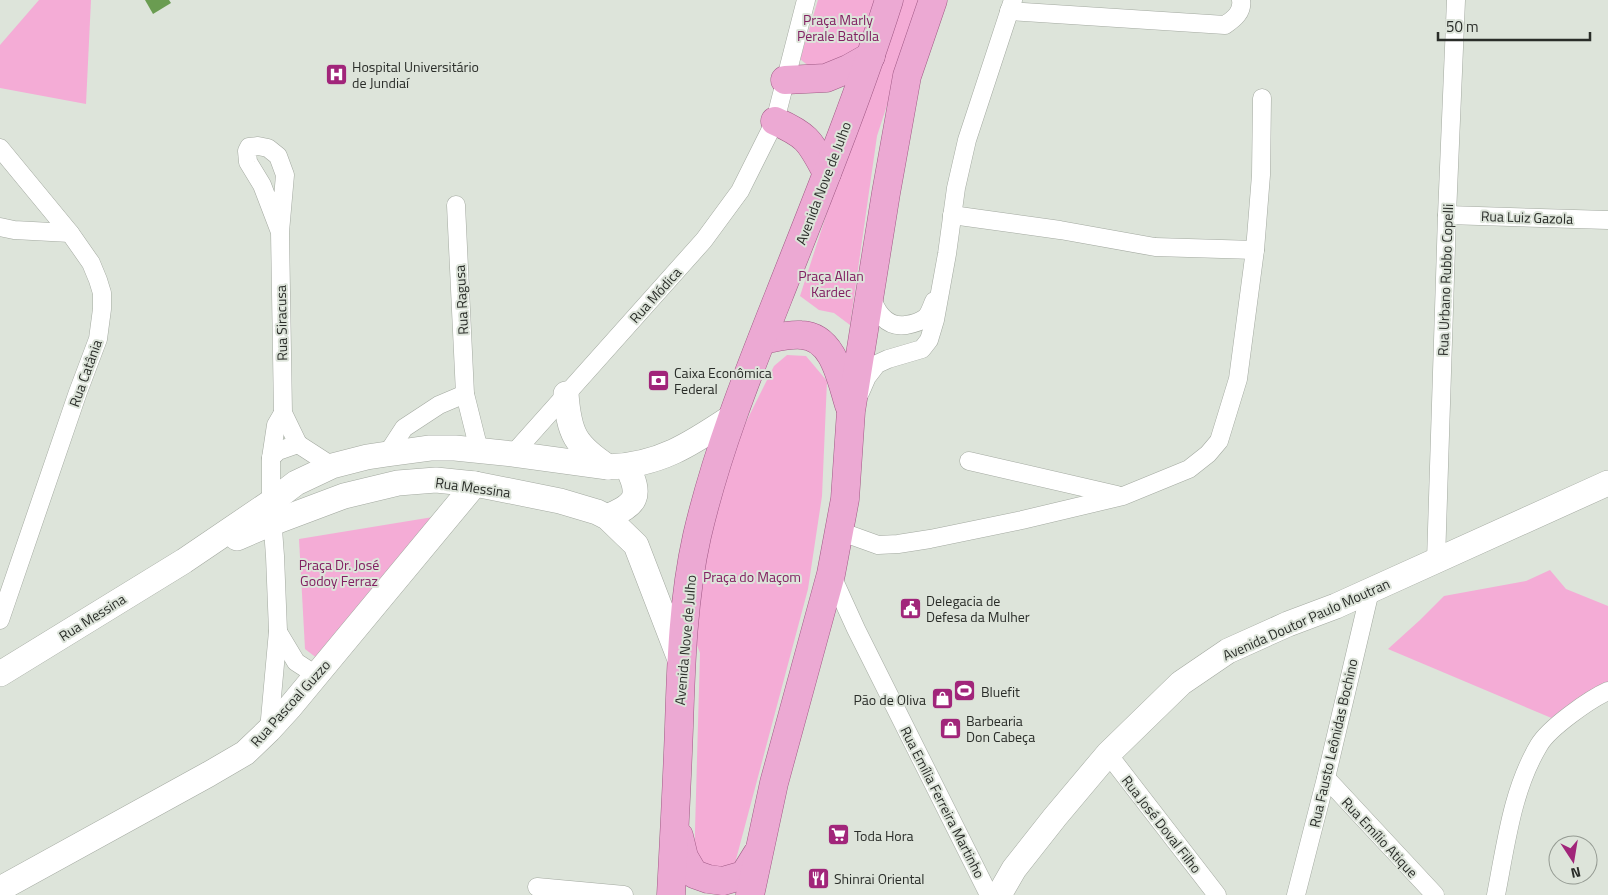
<svg xmlns="http://www.w3.org/2000/svg" width="1608" height="895" viewBox="0 0 1608 895" font-family="'Titillium Web',sans-serif">
<rect width="100%" height="100%" fill="#dde4da"/>
<g fill="#f4acd6">
<path d="M 39,0 L 91,0 L 86,104 L 0,88 L 0,45 Z"/>
<path d="M 818,0 L 875,0 L 861,46 L 832,65 L 811,68 L 800,59 Z"/>
<path d="M 896,0 L 921,0 L 877,136 L 850,325 L 834,313 L 819,310 L 800,296 Z"/>
<path d="M 787,355 L 806,356 L 827,381 L 822,496 L 808,589 L 734,867 L 725,874 L 694,866 L 700,653 L 687,620 L 738,438 L 774,366 Z"/>
<path d="M 433,517 L 318,659 L 305,649 L 299,539 Z"/>
<path d="M 1550,570 L 1566,589 L 1608,606 L 1608,691 L 1561,722 L 1388,649 L 1420,620 L 1444,596 L 1526,581 Z"/>
</g>
<path fill="#6a9c51" d="M 145,0 L 169,0 L 171,3 L 153,14 Z"/>
<g fill="none" stroke-linecap="round" stroke-linejoin="round">
<defs>
<g id="street">
<path d="M 1009,11 L 1225,25 C 1234,19 1243,12 1241,0"/>
<path d="M 0,148 L 70,233 L 91,263 L 98,280 L 102,293 L 102,309 L 98,339 L 78,392 L 0,620"/>
<path d="M 456,205 L 465,394 L 479,450"/>
<path d="M 952,215 L 1060,230 L 1155,247 L 1255,250"/>
<path d="M 1447,215 L 1608,220"/>
<path d="M 0,227 L 14,230 L 70,233"/>
<path d="M 280,232 L 262,185 L 248,162 L 247,151 L 249,147 L 258,146 L 268,148 L 278,156 L 285,175 L 280,232 L 283,413 L 298,444"/>
<path d="M 871,295 C 876,312 886,328 906,325 C 912,324 920,322 925,318 C 929,315 932,306 934,301"/>
<path d="M 860,393 L 867,377 L 877,364 L 888,359 L 922,349 L 929,340 L 935,320 L 947,254 L 956,188 L 967,140 L 1013,0"/>
<path d="M 387,454 L 404,428 L 439,405 L 465,394"/>
<path d="M 513,454 L 704,240 L 740,191 L 775,121 L 806,0"/>
<path d="M 271,458 L 278,451 L 298,444 L 332,466"/>
<path d="M 969,461 L 1117,495"/>
<path d="M 839,531 L 878,545 L 898,544 L 930,539 L 1022,520 L 1123,496 L 1189,469 L 1208,454 L 1219,441 L 1238,379 L 1255,250 L 1261,175 L 1262,98"/>
<path d="M 1436,561 L 1447,215 L 1456,0"/>
<path d="M 831,574 L 856,629 L 989,895"/>
<path d="M 278,632 L 296,662 L 316,675"/>
<path d="M 269,730 L 278,631 L 275,556 L 271,502 L 271,458 L 276,425 L 283,413"/>
<path d="M 1108,754 L 1217,895"/>
<path d="M 1326,778 L 1435,895"/>
<path d="M 537,887 L 624,895"/>
<path d="M 1296,895 L 1326,778 L 1370,591"/>
<path d="M 1496,895 C 1506,844 1512,790 1539,745 C 1549,728 1590,699 1608,691"/>
</g>
<g id="secondary">
<path d="M 566,394 C 569,434 575,445 608,467"/>
<path d="M 607,517 C 637,504 642,497 627,466"/>
<path d="M 237,538 L 272,523 L 344,496 L 398,483 L 436,480 L 475,484 L 560,501 L 597,512 L 607,517 L 636,545 L 681,662"/>
<path d="M 0,674 L 184,561 L 271,502 L 296,483 L 332,466 L 367,457 L 387,454 L 430,448 L 455,448 L 513,454 L 608,467 C 660,465 691,444 733,416"/>
<path d="M 0,889 L 209,774 L 245,753 L 269,730 L 290,707 L 475,484"/>
<path d="M 999,895 L 1014,869 L 1055,817 L 1108,754 L 1181,683 L 1228,651 L 1288,624 L 1336,606 L 1608,483"/>
</g>
<g id="primary">
<path d="M 785,80 L 826,78 L 848,69 L 871,56"/>
<path d="M 775,121 C 809,136 810,142 827,173"/>
<path d="M 762,340 C 774,338 788,334 801,335 C 834,336 841,380 849,405"/>
<path d="M 679,836 L 684,857 L 694,874 L 708,879 L 723,881 L 744,875 L 757,854"/>
<path d="M 671,895 C 674,839 677,783 679,727 C 681,664 683,598 697,536 C 716,454 747,376 778,298 C 817,199 857,101 889,0"/>
<path d="M 750,895 L 774,783 L 831,574 L 845,499 L 851,411 L 886,193 L 907,76 L 933,0"/>
</g>
</defs>
<use href="#street" stroke="#a3a9a0" stroke-width="19"/>
<use href="#secondary" stroke="#a3a9a0" stroke-width="26"/>
<use href="#primary" stroke="#a05985" stroke-width="29"/>
<use href="#street" stroke="#fff" stroke-width="18"/>
<use href="#secondary" stroke="#fff" stroke-width="25"/>
<use href="#primary" stroke="#eca9d3" stroke-width="28"/>
</g>
<defs>
<symbol id="hospital-square" viewBox="-11 -11 22 22"><rect x="-9" y="-9" width="18" height="18" rx="4" fill="#a1257a" stroke="#dde4da"/><path d="M-5-5h3v3.5h4V-5h3V5h-3V1.5h-4V5h-3Z" fill="#fff"/></symbol>
<symbol id="bank-square" viewBox="-11 -11 22 22"><rect x="-9" y="-9" width="18" height="18" rx="4" fill="#a1257a" stroke="#dde4da"/><path d="M-6-4H6V4H-6ZM0-2.3a2.3 2.3 0 1 0 0 4.6a2.3 2.3 0 1 0 0-4.6Z" fill="#fff"/></symbol>
<symbol id="civic-square" viewBox="-11 -11 22 22"><rect x="-9" y="-9" width="18" height="18" rx="4" fill="#a1257a" stroke="#dde4da"/><path d="M-.6-6.5H3V-4.5H.6V-3L4-1V1h2V6H-6V1h2V-1L-.6-3ZM-1.2 2.5V6h2.4V2.5Z" fill="#fff"/></symbol>
<symbol id="stadium-square" viewBox="-11 -11 22 22"><rect x="-9" y="-9" width="18" height="18" rx="4" fill="#a1257a" stroke="#dde4da"/><path d="M0-5a6.5 5 0 1 0 0 10a6.5 5 0 1 0 0-10ZM-3.5-1.8h7v3.6h-7Z" fill="#fff"/></symbol>
<symbol id="shop-square" viewBox="-11 -11 22 22"><rect x="-9" y="-9" width="18" height="18" rx="4" fill="#a1257a" stroke="#dde4da"/><path d="M-5-2.5h2.3a2.7 3.5 0 0 1 5.4 0H5L5.5 6h-11ZM-1.5-2.5h3a1.5 2.3 0 0 0-3 0Z" fill="#fff"/></symbol>
<symbol id="supermarket-square" viewBox="-11 -11 22 22"><rect x="-9" y="-9" width="18" height="18" rx="4" fill="#a1257a" stroke="#dde4da"/><path d="M-6-5.5h2.5l.6 2H6L4.5 2H-2.5L-4.4-4H-6ZM-1.5 3.2a1.3 1.3 0 1 0 .1 0ZM3 3.2a1.3 1.3 0 1 0 .1 0Z" fill="#fff"/></symbol>
<symbol id="restaurant-square" viewBox="-11 -11 22 22"><rect x="-9" y="-9" width="18" height="18" rx="4" fill="#a1257a" stroke="#dde4da"/><path d="M-5-6h1v4h1v-4h1v4h1v-4h1v5L-1.5 .5V6h-2V.5L-5-1ZM5-6V6H3V1.5H1.5Q1.5-4 5-6Z" fill="#fff"/></symbol>
</defs>
<g fill-rule="evenodd">
<use href="#hospital-square" x="324" y="62" width="25" height="25"/>
<use href="#bank-square" x="646" y="368" width="25" height="25"/>
<use href="#civic-square" x="898" y="596" width="25" height="25"/>
<use href="#stadium-square" x="952" y="678" width="25" height="25"/>
<use href="#shop-square" x="930" y="686" width="25" height="25"/>
<use href="#shop-square" x="938" y="716" width="25" height="25"/>
<use href="#supermarket-square" x="826" y="822" width="25" height="25"/>
<use href="#restaurant-square" x="806" y="866" width="25" height="25"/>
</g>
<g text-anchor="middle" dominant-baseline="central" stroke-width="4" stroke-linejoin="round" paint-order="stroke">
<g font-size="14" fill="#822162" stroke="#dde4da">
<text x="838" y="19">Praça Marly<tspan x="838" dy="16">Perale Batolla</tspan></text>
<text x="831" y="275">Praça Allan<tspan x="831" dy="16">Kardec</tspan></text>
<text x="339" y="564">Praça Dr. José<tspan x="339" dy="16">Godoy Ferraz</tspan></text>
<text x="752" y="576">Praça do Maçom</text>
</g>
<g font-size="14" fill="#2a2d29" stroke="#dde4da" text-anchor="start">
<text x="352" y="66">Hospital Universitário<tspan x="352" dy="16">de Jundiaí</tspan></text>
<text x="674" y="372">Caixa Econômica<tspan x="674" dy="16">Federal</tspan></text>
<text x="926" y="600">Delegacia de<tspan x="926" dy="16">Defesa da Mulher</tspan></text>
<text x="981" y="691">Bluefit</text>
<text x="926" y="699" text-anchor="end">Pão de Oliva</text>
<text x="966" y="720">Barbearia<tspan x="966" dy="16">Don Cabeça</tspan></text>
<text x="854" y="835">Toda Hora</text>
<text x="834" y="878">Shinrai Oriental</text>
</g>
<g font-size="14" fill="#2a2d29" stroke="#dde4da">
<text transform="translate(823 183) rotate(-69)">Avenida Nove de Julho</text>
<text transform="translate(1527 217) rotate(2)">Rua Luiz Gazola</text>
<text transform="translate(1445 280) rotate(-88)">Rua Urbano Rubbo Copelli</text>
<text transform="translate(655 295) rotate(-48)">Rua Módica</text>
<text transform="translate(461 300) rotate(-93)">Rua Ragusa</text>
<text transform="translate(281 323) rotate(-91)">Rua Siracusa</text>
<text transform="translate(85 373) rotate(-70)">Rua Catânia</text>
<text transform="translate(473 487) rotate(8)">Rua Messina</text>
<text transform="translate(92 617) rotate(-32)">Rua Messina</text>
<text transform="translate(1306 619) rotate(-24)">Avenida Doutor Paulo Moutran</text>
<text transform="translate(685 640) rotate(-85)">Avenida Nove de Julho</text>
<text transform="translate(290 703) rotate(-48)">Rua Pascoal Guzzo</text>
<text transform="translate(1333 743) rotate(-77)">Rua Fausto Leônidas Bochino</text>
<text transform="translate(943 802) rotate(63)">Rua Emília Ferreira Martinho</text>
<text transform="translate(1162 824) rotate(52)">Rua José Doval Filho</text>
<text transform="translate(1380 837) rotate(47)">Rua Emílio Atique</text>
</g>
</g>
<g transform="translate(1573 860) rotate(168)"><circle r="24" fill="#dde4da" stroke="#959b93"/>
<path d="M0-4L9 19L0 12L-9 19Z" fill="#a1257a"/>
<text y="-8" font-size="14" font-weight="bold" text-anchor="middle" fill="#2a2d29">N</text>
</g>
<path d="M1438 32v8h152v-8" fill="none" stroke="#2a2d29" stroke-width="2.5"/>
<text x="1446" y="32" font-size="15" fill="#2a2d29" stroke="#dde4da" stroke-width="4" paint-order="stroke">50 m</text>
</svg>
